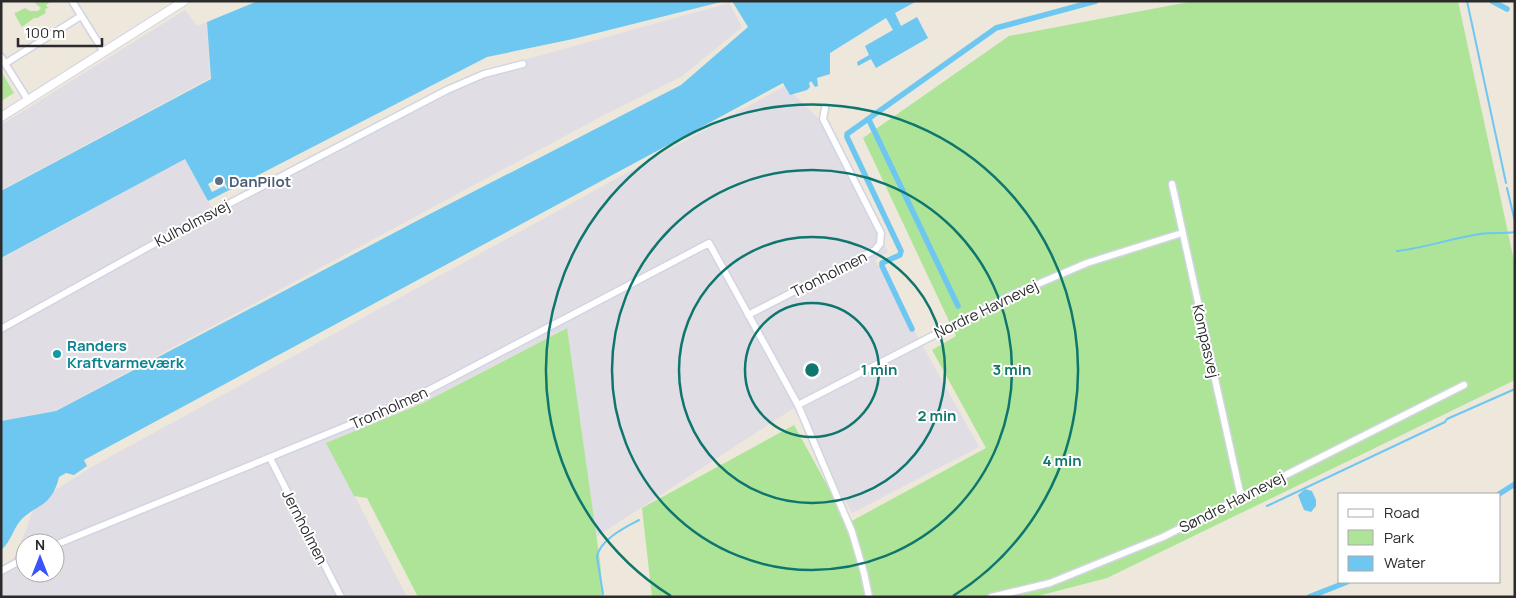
<svg xmlns="http://www.w3.org/2000/svg" width="1516" height="598" viewBox="0 0 1516 598" font-family="Manrope,sans-serif">
<rect width="100%" height="100%" fill="#ede7dc"/>
<g fill="#e0dde5" fill-rule="evenodd">
<path d="M 729,3 L 742,27 L 681,77 L 602,116 L 55,411 L 1,421 L 1,259 L 185,159 L 212,208 L 442,88 L 485,71 Z"/>
<path d="M 185,10 L 197,26 L 207,22 L 210,78 L 1,190 L 1,125 Z"/>
<path d="M 785,86 L 823,123 L 888,252 L 875,260 L 979,447 L 852,513 L 794,408 L 596,537 L 566,328 L 423,403 L 327,443 L 407,597 L 1,597 L 1,568 L 16,556 L 36,502 L 97,464 ZM 25,543 L 55,543 L 55,573 L 25,573 Z"/>
</g>
<g fill="#aee498">
<path d="M 38,1 L 49,1 L 50,2 L 46,5 L 48,8 L 45,9 L 46,13 L 37,18 L 34,18 L 22,27 L 15,15 L 15,13 L 25,8 L 30,11 L 38,11 L 41,8 L 35,3 Z"/>
<path d="M 1194,1 L 1458,1 L 1515,265 L 1515,380 L 1107,578 L 1034,597 L 652,597 L 642,508 L 794,425 L 848,523 L 986,448 L 932,350 L 956,336 L 863,138 L 1009,36 Z"/>
<path d="M 1,71 L 14,93 L 1,101 Z"/>
<path d="M 567,328 L 600,561 L 603,597 L 418,597 L 367,498 L 354,496 L 326,443 L 423,403 Z"/>
</g>
<g fill="#6ec7f0">
<path d="M 258,1 L 725,1 L 573,39 L 487,57 L 208,201 L 185,159 L 1,258 L 1,191 L 211,79 L 207,22 Z"/>
<path d="M 732,1 L 917,1 L 895,13 L 901,26 L 917,17 L 928,38 L 876,68 L 871,59 L 858,66 L 857,62 L 869,55 L 865,46 L 893,30 L 886,18 L 830,53 L 830,74 L 817,78 L 818,86 L 815,87 L 811,81 L 809,83 L 810,87 L 807,90 L 790,95 L 783,83 L 84,460 L 87,466 L 74,475 L 66,473 L 59,477 C 57,486 52,498 43,504 C 36,509 27,513 21,520 C 13,529 11,542 1,550 L 1,421 L 56,411 L 428,215 L 681,85 L 748,27 Z"/>
<path d="M 1305,489 L 1312,491 L 1316,500 L 1316,506 L 1311,512 L 1304,510 L 1298,495 Z"/>
</g>
<path fill="#ede7dc" d="M 222,176 L 228,190 L 224,186 L 212,192 L 208,184 Z"/>
<g fill="none" stroke-linecap="round" stroke-linejoin="round">
<g stroke="#6ec7f0" stroke-width="2">
<path d="M 1467,1 L 1506,183"/>
<path d="M 1507,188 L 1515,222"/>
<path d="M 1397,251 C 1425,248 1452,238 1480,234 C 1492,232 1503,234 1515,232"/>
<path d="M 1267,506 L 1445,422 L 1447,419 L 1515,389"/>
<path d="M 603,594 L 597,557 C 599,540 626,527 639,520"/>
</g>
<g stroke="#6ec7f0" stroke-width="5.5">
<path d="M 1492,1 L 1507,9"/>
<path d="M 869,120 L 958,306"/>
<path d="M 912,329 L 882,266 L 882,263 L 900,255 L 901,251 L 847,137 L 847,134 L 996,28 L 1096,1"/>
<path d="M 1499,494 L 1515,484"/>
<path d="M 1309,597 L 1347,582"/>
</g>
<defs>
<g id="minor">
<path d="M 72,1 L 104,52"/>
<path d="M 1,57 L 28,100"/>
<path d="M 6,63 L 81,16"/>
<path d="M 1172,184 L 1241,497"/>
<path d="M 748,315 L 875,250 L 880,244 L 881,233 L 823,119 L 825,108"/>
<path d="M 1,329 L 186,226 L 447,90 L 484,74 L 523,64"/>
<path d="M 798,405 L 1012,295 L 1087,263 L 1182,233"/>
<path d="M 270,458 L 341,597"/>
<path d="M 55,545 L 408,401 L 709,243 L 798,405 L 852,532 L 864,573 L 869,597"/>
<path d="M 1,571 L 25,558"/>
<path d="M 991,597 L 1050,583 L 1163,537 L 1464,385"/>
</g>
<path id="tertiary" d="M 1,117 L 184,1"/>
</defs>
<use href="#minor" stroke="#d2d4e4" stroke-width="9"/>
<use href="#tertiary" stroke="#d2d4e4" stroke-width="10"/>
<use href="#minor" stroke="#fff" stroke-width="6"/>
<use href="#tertiary" stroke="#fff" stroke-width="8"/>
</g>
<g fill="none" stroke="#0f766e" stroke-width="2.5">
<circle cx="812" cy="370" r="67"/>
<circle cx="812" cy="370" r="133"/>
<circle cx="812" cy="370" r="200"/>
<path d="M671 596A266 266 0 1 1 953 596"/>
</g>
<circle fill="#5c6f8a" stroke="#fff" stroke-width="2" cx="219" cy="181" r="5"/>
<circle fill="#0f9aa8" stroke="#fff" stroke-width="2" cx="57" cy="354" r="5"/>
<g text-anchor="middle" dominant-baseline="central" stroke-width="4" stroke-linejoin="round" paint-order="stroke">
<g font-size="15" font-weight="bold" fill="#4e5e75" stroke="#fff" text-anchor="start">
<text x="229" y="181">DanPilot</text>
</g>
<g font-size="15" fill="#2b2b2b" stroke="#fff">
<text transform="translate(192 223) rotate(-28)">Kulholmsvej</text>
<text transform="translate(829 274) rotate(-27)">Tronholmen</text>
<text transform="translate(986 309) rotate(-26)">Nordre Havnevej</text>
<text transform="translate(1206 341) rotate(77)">Kompasvej</text>
<text transform="translate(389 408) rotate(-24)">Tronholmen</text>
<text transform="translate(1232 502) rotate(-27)">Søndre Havnevej</text>
<text transform="translate(305 527) rotate(63)">Jernholmen</text>
</g>
<g font-size="15" font-weight="bold" fill="#0d838f" stroke="#fff" text-anchor="start">
<text x="67" y="345">Randers<tspan x="67" dy="17">Kraftvarmeværk</tspan></text>
</g>
</g>
<circle cx="812" cy="370" r="8" fill="#0f766e" stroke="#fff" stroke-width="2.5"/>
<g font-size="15" text-anchor="middle" font-weight="bold" fill="#0f766e" stroke="#fff" stroke-width="4" stroke-linejoin="round" paint-order="stroke">
<text x="879" y="375">1 min</text>
<text x="1012" y="375">3 min</text>
<text x="937" y="421">2 min</text>
<text x="1062" y="466">4 min</text>
</g>
<rect width="1516" height="598" fill="none" stroke="#2b2b2b" stroke-width="5"/>
<rect x="1338" y="493" width="162" height="90" fill="#ffffff" stroke="#aaaaaa"/>
<rect x="1348" y="509" width="25" height="8" fill="#ffffff" stroke="#aaaaaa"/>
<text x="1384" y="518" font-size="15" fill="#2b2b2b">Road</text>
<rect x="1348" y="530" width="25" height="15" fill="#aee498" stroke="#aaaaaa"/>
<text x="1384" y="543" font-size="15" fill="#2b2b2b">Park</text>
<rect x="1348" y="556" width="25" height="15" fill="#6ec7f0" stroke="#aaaaaa"/>
<text x="1384" y="568" font-size="15" fill="#2b2b2b">Water</text>
<g transform="translate(40 558)"><circle r="24" fill="#ffffff" stroke="#aaaaaa"/>
<path d="M0-4L9 19L0 12L-9 19Z" fill="#3a54fc"/>
<text y="-8" font-size="14" font-weight="bold" text-anchor="middle" fill="#2b2b2b">N</text>
</g>
<path d="M18 38v8h84v-8" fill="none" stroke="#2b2b2b" stroke-width="2.5"/>
<text x="25" y="38" font-size="15" fill="#2b2b2b" stroke="#ffffff" stroke-width="4" paint-order="stroke">100 m</text>
</svg>
